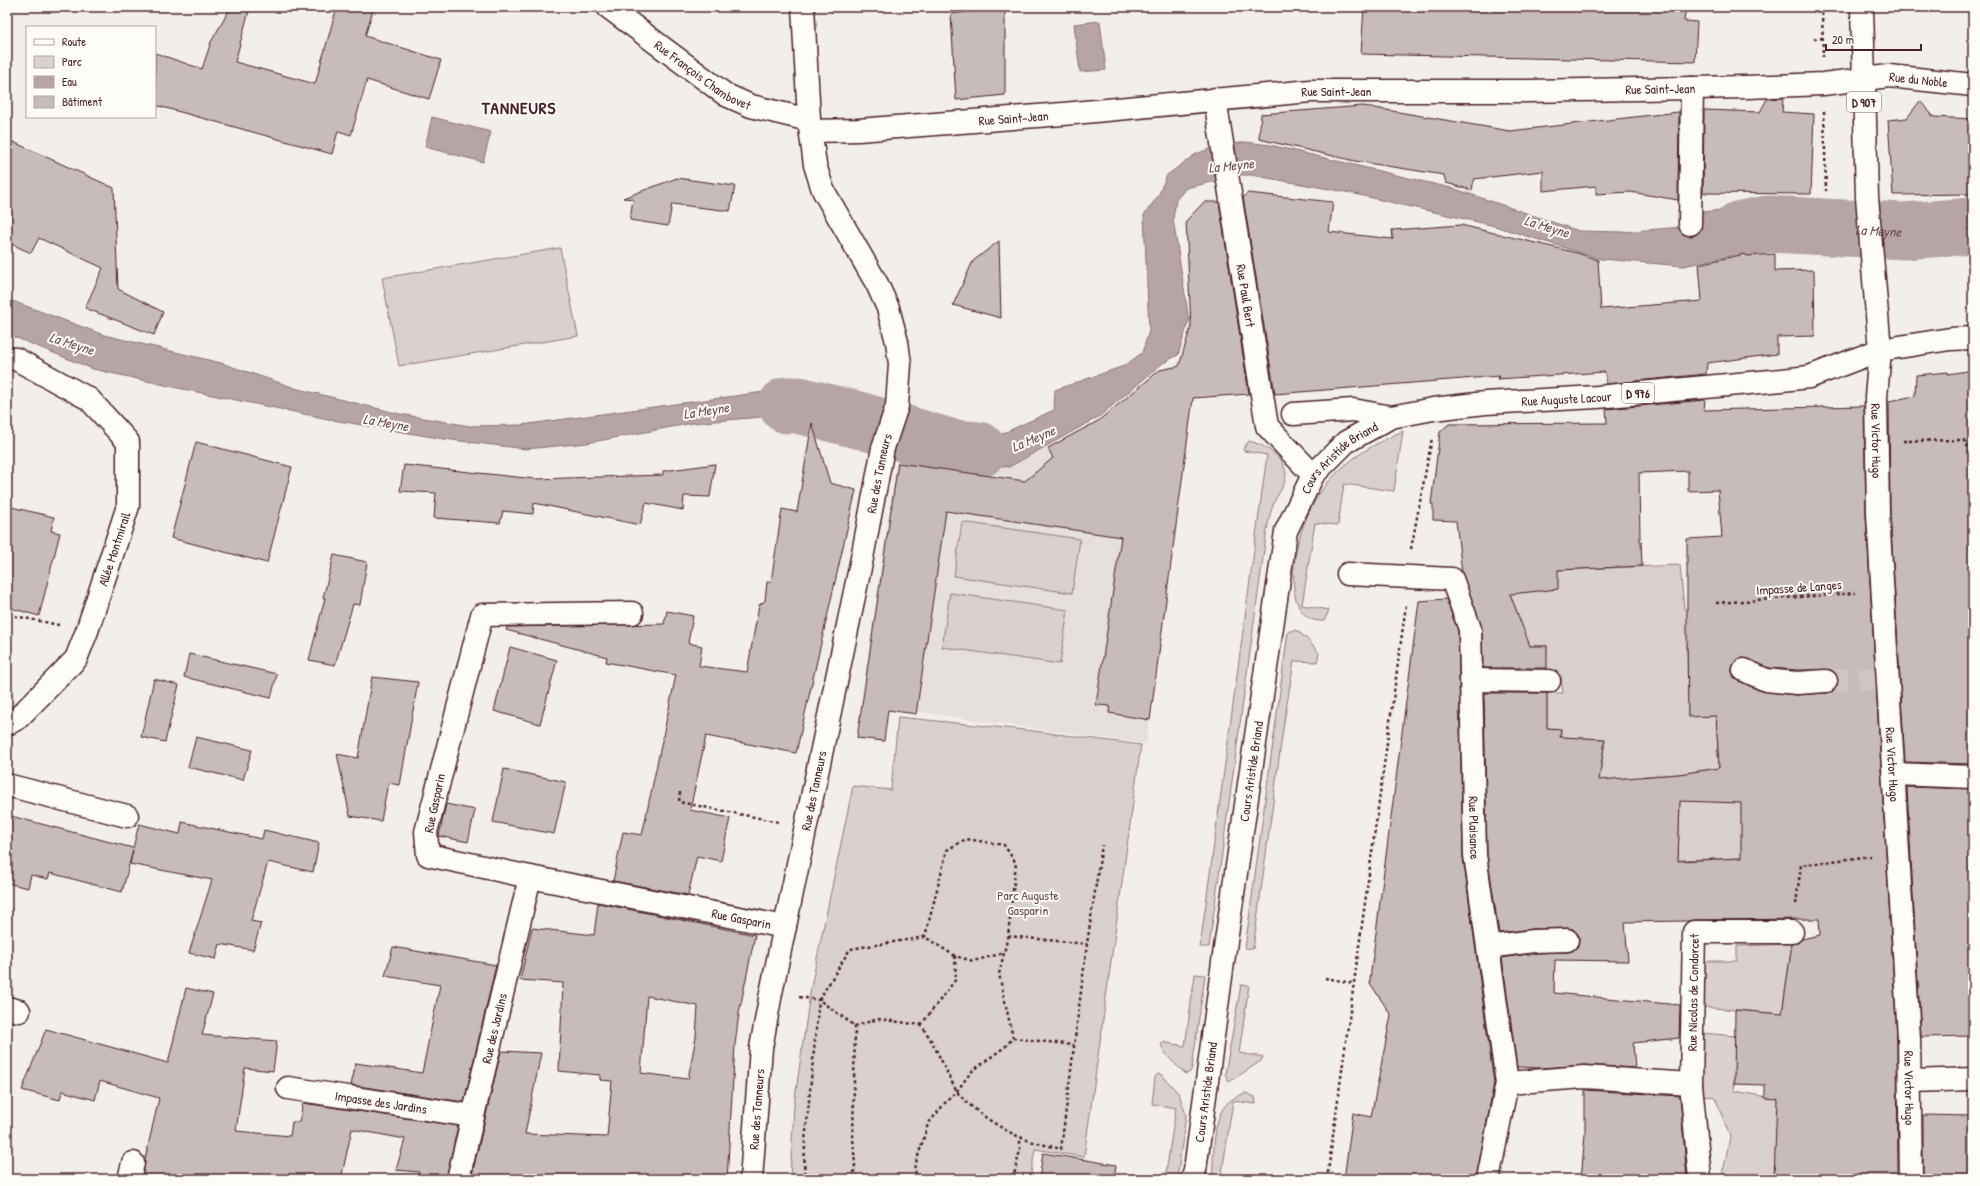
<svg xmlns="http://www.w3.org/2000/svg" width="1980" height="1186" viewBox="0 0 1980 1186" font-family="'Patrick Hand',sans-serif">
<rect width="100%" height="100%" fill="#f2efeb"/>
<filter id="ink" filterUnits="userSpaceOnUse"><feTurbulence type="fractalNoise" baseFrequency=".025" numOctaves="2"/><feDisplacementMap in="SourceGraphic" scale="8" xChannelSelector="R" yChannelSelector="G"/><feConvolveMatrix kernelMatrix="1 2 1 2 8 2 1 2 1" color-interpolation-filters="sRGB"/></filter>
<g filter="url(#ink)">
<path fill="#e5dfdd" d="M 1193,399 L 1146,744 L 861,704 L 898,450 L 1009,467 L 1097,421 Z"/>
<g fill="#d9d0cf" stroke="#92787d">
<path d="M 560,248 L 578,336 L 399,366 L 382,278 Z"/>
<path d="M 1403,431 L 1394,491 L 1344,484 L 1338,525 L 1315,523 L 1302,605 L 1329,610 L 1324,621 C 1284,623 1292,561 1300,536 C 1305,518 1316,496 1328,482 C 1349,458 1375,443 1403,431 Z"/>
<path d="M 1249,441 C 1264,445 1284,455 1286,474 C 1286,485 1276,496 1273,505 C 1269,515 1268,526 1266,536 L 1209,947 L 1200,947 L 1267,455 L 1244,451 L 1243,449 Z"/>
<path d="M 962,522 L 1080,539 L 1072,593 L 954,576 Z"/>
<path d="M 1680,565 L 1684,609 L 1707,610 L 1714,642 L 1687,644 L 1688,716 L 1716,716 L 1719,768 L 1679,774 L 1644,776 L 1642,812 L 1596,780 L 1602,763 L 1605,739 L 1560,737 L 1561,729 L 1547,728 L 1547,693 L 1563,693 L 1561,676 L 1546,675 L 1547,646 L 1520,646 L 1520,621 L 1510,594 L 1558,570 Z"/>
<path d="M 950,593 L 1068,610 L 1060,664 L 942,647 Z"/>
<path d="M 1296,630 L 1306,638 L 1319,653 L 1317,662 L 1294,661 L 1284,722 L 1253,949 L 1245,948 L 1288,632 Z"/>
<path d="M 898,717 L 1034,731 L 1141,745 L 1084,1157 L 1035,1149 L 1030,1179 L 790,1179 L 794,1105 L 811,987 L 853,786 L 891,790 Z"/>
<path d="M 1680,799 L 1765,803 L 1741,858 L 1678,860 Z"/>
<path d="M 1792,944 L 1782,1014 L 1701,1007 L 1704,961 L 1737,961 L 1737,946 Z"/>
<path d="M 1195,974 L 1205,975 L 1192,1068 L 1190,1072 L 1186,1074 C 1177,1066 1162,1054 1161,1042 L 1185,1046 Z"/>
<path d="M 1241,985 L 1249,985 L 1239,1053 L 1263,1057 L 1261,1061 L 1229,1082 L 1225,1074 Z"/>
<path d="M 1703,1033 L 1735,1036 L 1734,1084 L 1735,1091 L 1777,1099 L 1813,1175 L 1742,1174 L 1722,1177 L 1730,1137 L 1715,1097 L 1698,1095 Z"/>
<path d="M 1158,1074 L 1162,1075 L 1179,1094 L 1186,1115 L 1177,1179 L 1165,1179 L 1176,1108 L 1152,1104 L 1155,1077 Z"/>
<path d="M 1246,1093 L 1255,1097 L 1256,1104 L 1233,1101 L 1221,1179 L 1212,1179 C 1214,1160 1212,1121 1225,1106 C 1230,1099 1238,1096 1246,1093 Z"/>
</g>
<g fill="#b7a5a6" stroke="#8b6f75">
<path d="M 1100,21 L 1106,70 L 1080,72 L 1074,24 Z"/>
<path d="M 432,117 L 491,132 L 483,162 L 425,147 Z"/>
<path d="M 1246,142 L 1270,145 L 1455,189 L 1579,231 L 1622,232 L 1683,227 L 1695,213 L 1746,207 L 1821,206 L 1821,250 L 1752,251 L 1684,266 L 1601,259 L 1491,225 L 1346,192 L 1251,175 L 1238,175 L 1235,144 Z"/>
<path d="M 1212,148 L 1216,181 L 1186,188 L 1176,200 L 1173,219 L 1189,320 L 1178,355 L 1163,363 L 1100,416 L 1009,467 L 929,454 L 899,444 L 906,421 L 968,438 L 995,437 L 1054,410 L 1055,390 L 1124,366 L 1142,353 L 1149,331 L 1144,215 L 1158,196 L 1167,175 L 1196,154 Z"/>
<path d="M 1973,204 L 1973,241 L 1962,246 L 1902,253 L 1894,209 L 1969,206 Z"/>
<path d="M 7,299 L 104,335 L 221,363 L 298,389 L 400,414 L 470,426 L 521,425 L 764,392 L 814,395 L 868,406 L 862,430 L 772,416 L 693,423 L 587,443 L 526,449 L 444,439 L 333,420 L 178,388 L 93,369 L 7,334 Z"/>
</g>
<g fill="#f2efeb">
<path d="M 1821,204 L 1823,206 L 1823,250 L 1821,252 Z"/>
<path d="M 1893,207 L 1902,253 L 1900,253 L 1892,209 Z"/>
</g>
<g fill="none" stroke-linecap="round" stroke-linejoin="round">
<g stroke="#b7a5a6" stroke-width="57">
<path id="s1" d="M 1742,229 L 1768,224 L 1904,231 L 1973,226"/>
<path d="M 787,405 L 798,405 L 862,421 L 953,448 L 978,450"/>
</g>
</g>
<g fill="#c8bbbb" stroke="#4a1f2b" fill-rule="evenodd">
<path d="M 231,7 L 250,7 L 235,62 L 315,84 L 337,7 L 374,7 L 365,36 L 441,60 L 429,99 L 367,80 L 351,135 L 338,131 L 332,154 L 155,105 L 155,53 L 202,69 L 211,42 Z"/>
<path d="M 1005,7 L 1005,95 L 956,100 L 951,14 Z"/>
<path d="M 1364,7 L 1686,7 L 1684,21 L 1697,22 L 1695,62 L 1361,54 Z"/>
<path d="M 1783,98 L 1782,112 L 1814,114 L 1811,194 L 1703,193 L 1704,110 L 1760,112 L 1767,99 Z"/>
<path d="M 1920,101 L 1934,117 L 1973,119 L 1973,194 L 1893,195 L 1888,120 L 1907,118 Z"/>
<path d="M 1363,106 L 1510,131 L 1679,112 L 1678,200 L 1630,192 L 1596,194 L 1596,186 L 1543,191 L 1543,171 L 1474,179 L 1472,190 L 1446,183 L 1444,175 L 1355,161 L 1259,139 L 1261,114 Z"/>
<path d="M 7,139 L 114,188 L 118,289 L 163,312 L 154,335 L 85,308 L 103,268 L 39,238 L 31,253 L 7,242 Z"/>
<path d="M 677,178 L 735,186 L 730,211 L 672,204 L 668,226 L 630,220 L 633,199 L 623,198 Z"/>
<path d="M 1248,193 L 1333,202 L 1329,232 L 1393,239 L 1392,230 L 1461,225 L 1577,253 L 1598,260 L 1601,309 L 1702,301 L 1699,264 L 1745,254 L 1747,256 L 1775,254 L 1775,271 L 1814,270 L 1815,336 L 1777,337 L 1777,354 L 1707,363 L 1706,374 L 1606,384 L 1605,372 L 1497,379 L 1500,376 L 1275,394 L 1243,197 Z"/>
<path d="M 1204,202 L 1219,202 L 1249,394 L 1193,398 L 1150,720 L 1109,713 L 1110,706 L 1096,705 L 1121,537 L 946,511 L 916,714 L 888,710 L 884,741 L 857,738 L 898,463 L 1025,481 L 1053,458 L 1048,448 L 1098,421 L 1160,370 L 1179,366 L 1191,326 L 1186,221 Z"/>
<path d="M 999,241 L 1001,318 L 953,305 L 973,261 Z"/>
<path d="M 1973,370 L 1973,764 L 1905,762 L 1890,514 L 1889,401 L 1915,396 L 1916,375 L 1948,372 L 1948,374 Z"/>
<path d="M 1705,400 L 1704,410 L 1864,406 L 1866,515 L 1897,1038 L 1898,1179 L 1774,1179 L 1777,1099 L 1765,1098 L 1765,1085 L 1734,1084 L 1735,1010 L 1782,1014 L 1792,944 L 1798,943 L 1802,939 L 1820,935 L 1819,919 L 1694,920 L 1687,921 L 1625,922 L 1628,961 L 1555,960 L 1554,993 L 1680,1005 L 1679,1038 L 1633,1043 L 1635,1068 L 1585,1065 L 1541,1068 L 1517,1067 L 1502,958 L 1535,953 L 1568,952 L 1573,951 L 1578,946 L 1579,939 L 1578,934 L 1573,929 L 1567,928 L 1532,929 L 1499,933 L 1487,854 L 1484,693 L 1547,693 L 1547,728 L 1561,729 L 1560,737 L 1605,739 L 1599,780 L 1679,774 L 1719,768 L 1716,716 L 1688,717 L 1687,628 L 1687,539 L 1722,537 L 1718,490 L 1688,491 L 1688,471 L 1639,473 L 1640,541 L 1641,541 L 1642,566 L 1558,570 L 1558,589 L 1510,594 L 1530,646 L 1547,646 L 1547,668 L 1483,668 L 1482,628 L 1462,573 L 1456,521 L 1433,520 L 1433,504 L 1431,504 L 1440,432 L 1449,424 L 1607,423 L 1606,409 ZM 1743,658 L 1769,668 L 1797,670 L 1831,670 L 1837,674 L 1838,681 L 1837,686 L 1833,691 L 1827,693 L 1796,695 L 1761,691 L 1739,681 L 1734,677 L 1732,671 L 1733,664 L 1737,660 ZM 1680,801 L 1741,803 L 1741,858 L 1678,861 Z"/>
<path d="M 812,423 L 830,483 L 856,490 L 796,753 L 706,736 L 690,810 L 730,818 L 721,861 L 697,856 L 688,895 L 613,881 L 623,832 L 642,835 L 676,675 L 606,662 L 607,657 L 506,630 L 507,627 L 664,624 L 667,611 L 693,616 L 688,643 L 702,646 L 699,666 L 747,672 L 759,605 L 765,601 L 767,582 L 771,582 L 782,509 L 797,512 Z"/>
<path d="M 196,442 L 292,467 L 267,563 L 171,538 Z"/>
<path d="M 715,464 L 710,497 L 684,496 L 683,510 L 646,503 L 640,525 L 534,503 L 533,514 L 503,511 L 500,523 L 434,518 L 436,493 L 400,491 L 404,465 L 535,479 L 663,475 L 663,471 Z"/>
<path d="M 7,506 L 54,517 L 51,531 L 60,533 L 39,616 L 7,607 Z"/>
<path d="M 334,555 L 367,562 L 360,605 L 353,604 L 335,665 L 309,660 L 325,598 L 323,598 Z"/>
<path d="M 1446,599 L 1458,631 L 1463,857 L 1494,1083 L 1476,1179 L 1344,1179 L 1353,1113 L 1371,1117 L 1391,1015 L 1370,983 L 1370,979 L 1419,601 Z"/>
<path d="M 510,647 L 557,660 L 540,724 L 494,711 Z"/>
<path d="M 189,654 L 277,674 L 271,698 L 184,677 Z"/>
<path d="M 372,677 L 418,682 L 400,785 L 388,783 L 381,821 L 350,816 L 337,754 L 358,758 Z"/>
<path d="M 154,679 L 179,685 L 165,742 L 141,737 Z"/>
<path d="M 196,737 L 252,750 L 243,780 L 188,767 Z"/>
<path d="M 504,769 L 566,782 L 554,834 L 493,822 Z"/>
<path d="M 1907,787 L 1973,789 L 1973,1036 L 1921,1037 Z"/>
<path d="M 446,804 L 475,810 L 468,842 L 439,836 Z"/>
<path d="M 7,815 L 133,848 L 139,824 L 180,834 L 182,822 L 262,839 L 264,830 L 319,843 L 313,872 L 268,862 L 251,921 L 261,923 L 253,950 L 220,944 L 216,959 L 189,953 L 212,880 L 130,864 L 133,850 L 122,892 L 50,873 L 48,879 L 31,875 L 28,888 L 7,883 Z"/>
<path d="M 598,903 L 755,935 L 739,1013 L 735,1045 L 727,1179 L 471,1179 L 501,1051 L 541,1053 L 525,1134 L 607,1137 L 612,1081 L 600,1080 L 600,1075 L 559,1071 L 563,983 L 520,980 L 532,928 L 594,935 ZM 647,996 L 698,1006 L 696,1037 L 688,1079 L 641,1073 Z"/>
<path d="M 393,947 L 496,965 L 464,1102 L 351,1085 L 356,1063 L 422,1073 L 440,985 L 385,976 Z"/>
<path d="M 186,988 L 213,994 L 202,1035 L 277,1041 L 273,1071 L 245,1068 L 236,1131 L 290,1136 L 292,1122 L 299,1122 L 303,1103 L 458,1126 L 446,1179 L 417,1179 L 419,1172 L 396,1170 L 405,1139 L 352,1129 L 341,1179 L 142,1179 L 145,1159 L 159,1098 L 100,1081 L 95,1100 L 62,1091 L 60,1100 L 22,1090 L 46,1029 L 168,1063 Z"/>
<path d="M 1585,1090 L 1680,1096 L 1687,1179 L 1581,1179 L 1585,1134 Z"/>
<path d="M 1923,1115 L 1973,1116 L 1973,1179 L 1923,1179 Z"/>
<path d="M 1043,1153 L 1116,1165 L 1114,1179 L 1039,1179 Z"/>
</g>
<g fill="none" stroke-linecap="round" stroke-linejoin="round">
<path stroke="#d0c5c5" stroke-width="22" stroke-dasharray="22 11" stroke-linecap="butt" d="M 1826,681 L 1882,678"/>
<defs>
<g id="minor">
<path id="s2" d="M 608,7 L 726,95 L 751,106 L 809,120"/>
<path id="s3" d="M 1215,99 L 1267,426 L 1313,475"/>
<path id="s4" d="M 811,131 L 858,130 L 1063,114 L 1310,91 L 1527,91 L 1747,87 L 1823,84 L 1889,76 L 1973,85"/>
<path d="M 1690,224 L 1692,88"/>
<path id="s5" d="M 1880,350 L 1876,397 L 1878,514 L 1909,1038 L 1911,1179"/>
<path d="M 7,358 L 16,359 L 89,399 L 128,442 L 128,506 L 87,631 L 76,659 L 18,718 L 7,724"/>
<path d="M 1293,414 L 1353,410 L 1391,417"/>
<path id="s6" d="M 1348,574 L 1452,579 L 1470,629 L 1475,855 L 1507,1083 L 1488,1179"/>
<path id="s7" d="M 632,613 L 482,615 L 426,832 L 428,855 L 530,877 L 785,927"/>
<path d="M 1744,670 L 1766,680 L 1797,683 L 1826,681"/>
<path d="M 1472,680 L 1549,681"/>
<path d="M 1894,774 L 1973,777"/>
<path d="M 7,785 L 127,816"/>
<path d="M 1488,947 L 1534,941 L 1567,940"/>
<path d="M 7,1008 L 19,1011"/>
<path d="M 1911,1081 L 1973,1079"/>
<path d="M 1507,1083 L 1584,1077 L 1691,1084"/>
<path id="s8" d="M 288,1088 L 473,1116"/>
<path d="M 129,1179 L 133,1163"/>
<path id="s9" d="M 458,1179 L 530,877"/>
<path id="s10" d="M 751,1179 L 761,1048 L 771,993 L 862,558 L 883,448 L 897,406 L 900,364 L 897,342 L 888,308 L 877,284 L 823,190 L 815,165 L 809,120 L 803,7"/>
<path id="s11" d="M 1700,1179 L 1691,1084 L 1694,932 L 1792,932"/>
</g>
<g id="major">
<path d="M 1862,7 L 1867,197 L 1880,350"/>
<path id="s12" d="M 1192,1179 L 1195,1170 L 1223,962 L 1286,531 L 1313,475 L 1346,442 L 1391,417 L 1433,409 L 1485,403 L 1597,397 L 1782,380 L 1809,377 L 1880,350 L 1950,339 L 1973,338"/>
</g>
</defs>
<use href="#minor" stroke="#4a1f2b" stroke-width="25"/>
<use href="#major" stroke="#4a1f2b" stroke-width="25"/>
<g stroke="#4a1f2b" stroke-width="2.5" stroke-dasharray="3 3" stroke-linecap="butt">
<path d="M 1822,7 L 1823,57"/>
<path d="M 1814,39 L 1823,38"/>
<path d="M 1824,111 L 1826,191"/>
<path d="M 1903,441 L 1963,440 C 1968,444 1968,450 1973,455"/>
<path d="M 1411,549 L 1432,438"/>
<path d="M 1716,603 L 1855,593"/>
<path d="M 15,616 L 59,625"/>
<path d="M 680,792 L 679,802 L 779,822"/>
<path d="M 1796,904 L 1801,865 L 1871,856"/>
<path d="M 1008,936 L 1087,944"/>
<path d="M 1325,978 L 1353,983"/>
<path d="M 799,997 L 819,1000 L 805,1141 L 804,1179"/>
<path d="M 921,1025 L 956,979 L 955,956"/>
<path d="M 855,1026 L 878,1019 L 921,1025 C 936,1045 944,1068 956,1090 C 966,1106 1002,1130 1020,1137 C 1032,1143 1048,1145 1061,1149 L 1087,944 L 1102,845"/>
<path d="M 1013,1038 L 1074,1045"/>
<path d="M 853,1179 L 855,1165 L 853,1139 L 855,1026 L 819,1000 L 850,949 L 925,937 L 955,956 L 973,961 L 1004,953"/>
<path d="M 919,1179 L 914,1169 L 928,1124 L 949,1098 L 957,1091 L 971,1072 L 1006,1046 L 1013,1038 L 999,974 L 1008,936 L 1016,863 L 1004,845 L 966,839 L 947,850 L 925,937"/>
<path d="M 1013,1179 L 1020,1150 L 1020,1138"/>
<path d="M 1327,1179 L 1406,605"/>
</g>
<use href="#minor" stroke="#fdfcf7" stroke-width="22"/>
<use href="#major" stroke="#fdfcf7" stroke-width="22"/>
</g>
</g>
<g text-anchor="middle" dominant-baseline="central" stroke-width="4" stroke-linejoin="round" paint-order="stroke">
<g fill="#fdfcf7" stroke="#806168" stroke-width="1">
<rect x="1847" y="92" width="34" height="20" rx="3"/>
<rect x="1622" y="383" width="32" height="20" rx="3"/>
</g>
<g font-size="12" font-weight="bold" fill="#4a1f2b">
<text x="1864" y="102">D 907</text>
<text x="1638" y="393">D 976</text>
</g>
<g font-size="13" fill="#4a1f2b" stroke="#fdfcf7">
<text stroke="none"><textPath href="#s2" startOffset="117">Rue François Chambovet</textPath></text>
<text stroke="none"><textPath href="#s4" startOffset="1110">Rue du Noble</textPath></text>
<text stroke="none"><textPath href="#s4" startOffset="851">Rue Saint-Jean</textPath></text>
<text stroke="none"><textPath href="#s4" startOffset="527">Rue Saint-Jean</textPath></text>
<text stroke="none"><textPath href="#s4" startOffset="203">Rue Saint-Jean</textPath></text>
<text stroke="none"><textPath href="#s3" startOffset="199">Rue Paul Bert</textPath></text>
<text stroke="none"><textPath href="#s12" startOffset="992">Rue Auguste Lacour</textPath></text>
<text stroke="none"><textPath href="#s5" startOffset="91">Rue Victor Hugo</textPath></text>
<text stroke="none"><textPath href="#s12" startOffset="748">Cours Aristide Briand</textPath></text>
<text stroke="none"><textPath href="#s10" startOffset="718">Rue des Tanneurs</textPath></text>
<text transform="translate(114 549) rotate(-72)">Allée Montmirail</text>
<text transform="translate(1799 587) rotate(-4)">Impasse de Langes</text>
<text stroke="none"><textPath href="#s5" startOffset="415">Rue Victor Hugo</textPath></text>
<text stroke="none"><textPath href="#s12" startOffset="412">Cours Aristide Briand</textPath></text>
<text stroke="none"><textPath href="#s10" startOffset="394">Rue des Tanneurs</textPath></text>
<text transform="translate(434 803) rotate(-78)">Rue Gasparin</text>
<text stroke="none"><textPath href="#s6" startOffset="356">Rue Plaisance</textPath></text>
<text stroke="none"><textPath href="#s7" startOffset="717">Rue Gasparin</textPath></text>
<text stroke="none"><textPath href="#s11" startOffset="187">Rue Nicolas de Condorcet</textPath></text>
<text stroke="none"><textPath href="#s9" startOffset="155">Rue des Jardins</textPath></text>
<text stroke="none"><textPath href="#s5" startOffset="739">Rue Victor Hugo</textPath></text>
<text stroke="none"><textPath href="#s12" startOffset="88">Cours Aristide Briand</textPath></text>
<text stroke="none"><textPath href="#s8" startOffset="94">Impasse des Jardins</textPath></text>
<text stroke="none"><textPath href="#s10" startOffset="70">Rue des Tanneurs</textPath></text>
</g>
<g font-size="13" fill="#6e4b54" stroke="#fdfcf7">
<text x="1028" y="895">Parc Auguste<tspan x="1028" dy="15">Gasparin</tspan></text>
</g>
<g font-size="14" font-style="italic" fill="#704e56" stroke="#fdfcf7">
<text transform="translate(1231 165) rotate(-6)">La Meyne</text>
<text transform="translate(1547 226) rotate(17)">La Meyne</text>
<text stroke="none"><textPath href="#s1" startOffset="137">La Meyne</textPath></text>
<text transform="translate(72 343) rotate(18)">La Meyne</text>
<text transform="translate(706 410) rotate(-9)">La Meyne</text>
<text transform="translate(386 422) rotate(10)">La Meyne</text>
<text transform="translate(1033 438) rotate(-23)">La Meyne</text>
</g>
<g font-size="17" font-weight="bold" letter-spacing="1" fill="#4a1f2b" stroke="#fdfcf7">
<text x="519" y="107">TANNEURS</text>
</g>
</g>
<rect width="1980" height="1186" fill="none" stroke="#fdfcf7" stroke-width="24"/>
<rect x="12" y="12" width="1956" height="1162" fill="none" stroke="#4a1f2b" stroke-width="1.5" filter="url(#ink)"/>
<rect x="26" y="26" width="130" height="92" fill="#fdfcf7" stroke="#b5a4a5"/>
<rect x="34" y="39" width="20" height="6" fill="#fdfcf7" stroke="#b5a4a5"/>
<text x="62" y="46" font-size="12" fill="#4a1f2b">Route</text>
<rect x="34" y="56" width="20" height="12" fill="#d9d0cf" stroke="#b5a4a5"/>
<text x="62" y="66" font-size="12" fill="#4a1f2b">Parc</text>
<rect x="34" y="76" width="20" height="12" fill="#b7a5a6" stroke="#b5a4a5"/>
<text x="62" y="86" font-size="12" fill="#4a1f2b">Eau</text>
<rect x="34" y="96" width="20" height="12" fill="#c8bbbb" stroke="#b5a4a5"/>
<text x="62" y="106" font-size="12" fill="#4a1f2b">Bâtiment</text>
<path d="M1826 44v6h95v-6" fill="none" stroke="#4a1f2b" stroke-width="2"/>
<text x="1832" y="44" font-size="12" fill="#4a1f2b" stroke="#fdfcf7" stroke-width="3" paint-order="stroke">20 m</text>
</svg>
